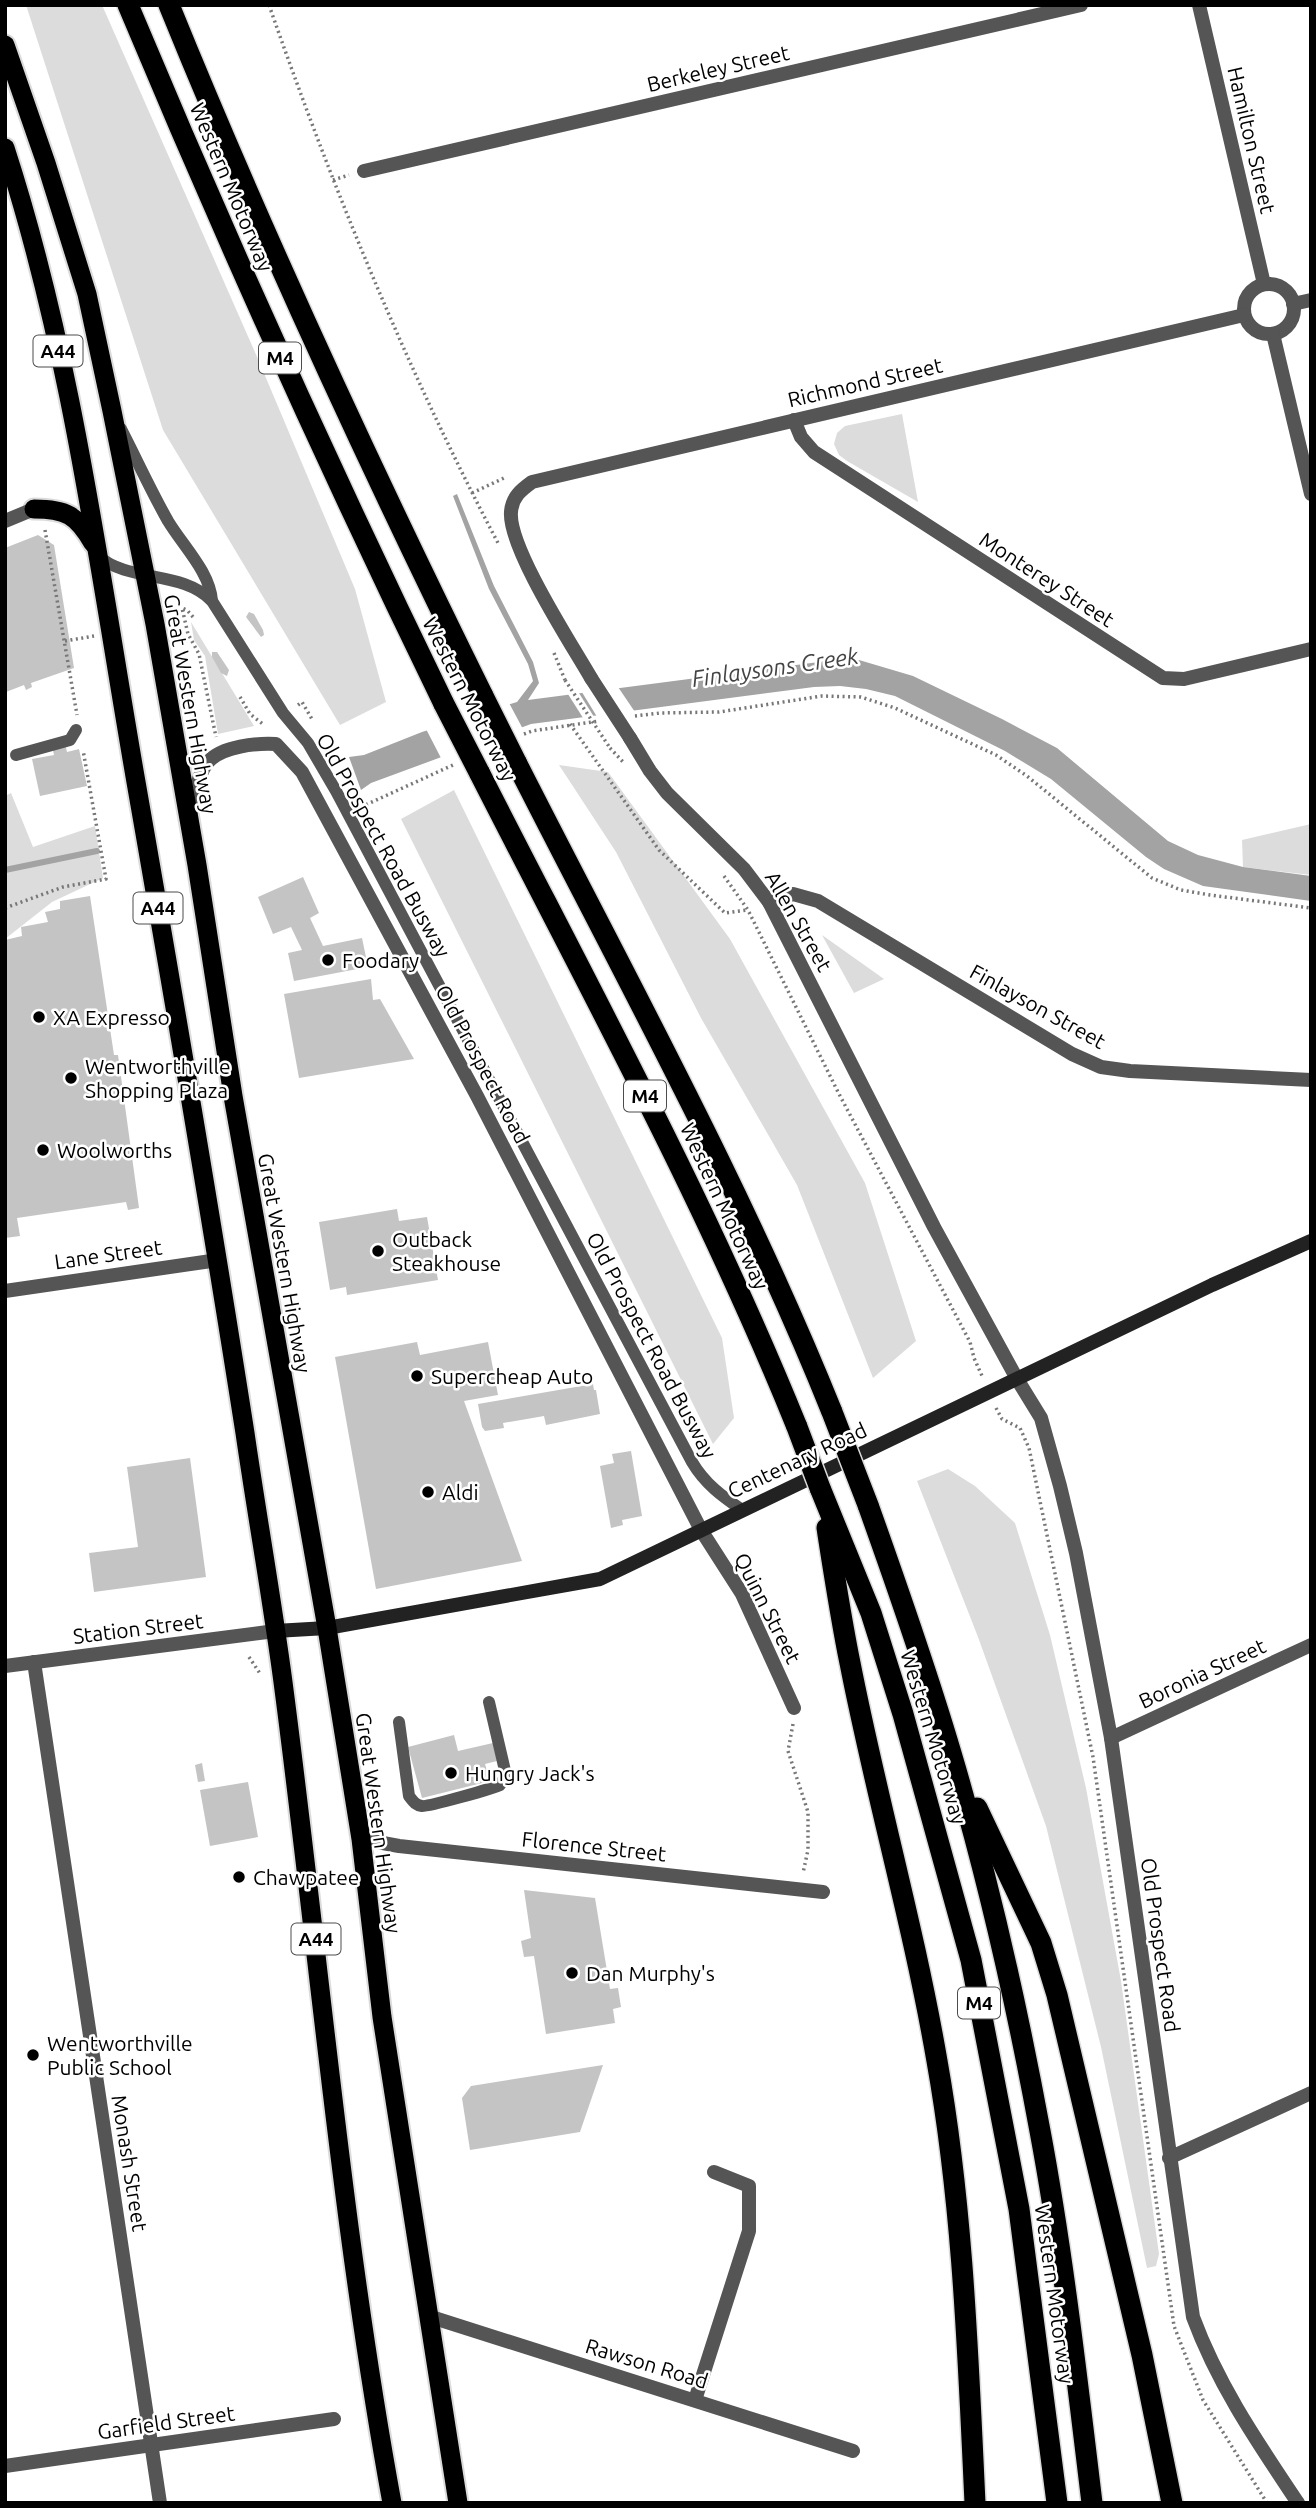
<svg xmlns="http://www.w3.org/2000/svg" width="1316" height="2508" viewBox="0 0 1316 2508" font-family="Ubuntu,sans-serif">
<rect width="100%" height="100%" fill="#fff"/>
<g fill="#dcdcdc">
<path d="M 26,5 L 102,5 L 258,359 L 355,589 L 386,702 L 340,725 L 163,430 Z"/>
<path d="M 902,414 L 918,502 L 847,461 L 839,455 L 834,444 L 837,433 L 845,426 Z"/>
<path d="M 191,622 L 254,726 L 218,734 L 205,656 L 194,640 Z"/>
<path d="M 559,765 L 608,772 L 730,939 L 865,1183 L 916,1341 L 873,1378 L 797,1185 L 701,1018 L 616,852 Z"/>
<path d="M 454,790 L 722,1338 L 734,1418 L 713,1444 L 401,819 Z"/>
<path d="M 11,793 L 33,847 L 95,826 L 103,878 L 52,902 L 5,939 L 5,796 Z"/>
<path d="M 1311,824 L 1311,875 L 1243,867 L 1242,840 Z"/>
<path d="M 822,935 L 884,979 L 854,993 Z"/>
<path d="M 948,1469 L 975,1486 L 1015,1523 L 1050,1635 L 1086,1788 L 1121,1981 L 1159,2254 L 1156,2266 L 1147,2268 L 1101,2047 L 1046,1826 L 978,1637 L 917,1481 Z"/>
</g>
<path fill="#a3a3a3" d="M 457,494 L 494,586 L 533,662 L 539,683 L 528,700 L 834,660 L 859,660 L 913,676 L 1002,719 L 1057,748 L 1168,841 L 1198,855 L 1243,867 L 1311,876 L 1311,901 L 1203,886 L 1164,869 L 1146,857 L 1051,779 L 1005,751 L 895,696 L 866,689 L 840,686 L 814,687 L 531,724 L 371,783 L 361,790 L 349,757 L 364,755 L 422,732 L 517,702 L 533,681 L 528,664 L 489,589 L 453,496 Z"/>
<g fill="#fff">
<path d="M 616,684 L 637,715 L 599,720 L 580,689 Z"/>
<path d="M 577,690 L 596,720 L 585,721 L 566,691 Z"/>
<path d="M 508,701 L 524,731 L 442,760 L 425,727 Z"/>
</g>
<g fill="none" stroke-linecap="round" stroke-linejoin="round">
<path stroke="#a3a3a3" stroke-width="6" d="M 5,870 L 97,851"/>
</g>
<g fill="#c4c4c4">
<path d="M 38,535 L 54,545 L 74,668 L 31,683 L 32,687 L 26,690 L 24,685 L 6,692 L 5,548 Z"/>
<path d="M 249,612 L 254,614 L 263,630 L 264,635 L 261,637 L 246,617 Z"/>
<path d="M 212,652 L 217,652 L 229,670 L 227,676 L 221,673 L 212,657 Z"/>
<path d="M 64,738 L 67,752 L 79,749 L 87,786 L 40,796 L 32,759 L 54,755 L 51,741 Z"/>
<path d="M 303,877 L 319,913 L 310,918 L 323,946 L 362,938 L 368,967 L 294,981 L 288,953 L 302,950 L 291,927 L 273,934 L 258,897 Z"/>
<path d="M 90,896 L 114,1055 L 118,1055 L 139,1208 L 128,1210 L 126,1202 L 17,1218 L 20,1236 L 5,1238 L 5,940 L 22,936 L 21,927 L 48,922 L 45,912 L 60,909 L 60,901 Z"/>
<path d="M 371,979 L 373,1000 L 380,999 L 414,1059 L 299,1078 L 284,994 Z"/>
<path d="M 397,1209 L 399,1221 L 427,1217 L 438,1280 L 347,1295 L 346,1287 L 330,1290 L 319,1222 Z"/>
<path d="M 417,1342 L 420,1355 L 488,1342 L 498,1395 L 464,1401 L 522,1561 L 376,1589 L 335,1357 Z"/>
<path d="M 593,1384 L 594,1390 L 596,1390 L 600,1414 L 546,1425 L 544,1416 L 503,1423 L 504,1428 L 485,1431 L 482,1427 L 478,1404 Z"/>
<path d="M 631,1451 L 642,1516 L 622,1520 L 623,1525 L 611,1528 L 600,1466 L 614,1463 L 612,1454 Z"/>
<path d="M 190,1458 L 206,1577 L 94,1592 L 89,1553 L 138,1547 L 127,1467 Z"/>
<path d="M 454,1735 L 458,1751 L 493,1743 L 497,1761 L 485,1764 L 490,1781 L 422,1798 L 408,1747 Z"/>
<path d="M 202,1763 L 205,1781 L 198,1782 L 195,1765 Z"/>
<path d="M 248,1782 L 258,1837 L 210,1846 L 200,1790 Z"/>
<path d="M 524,1890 L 595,1898 L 610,1989 L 618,1988 L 621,2007 L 613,2009 L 615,2023 L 546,2034 L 534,1956 L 524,1957 L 521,1941 L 531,1938 Z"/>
<path d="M 603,2065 L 580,2132 L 470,2150 L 462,2098 L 471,2086 Z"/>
</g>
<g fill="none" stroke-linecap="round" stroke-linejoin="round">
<defs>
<g id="trunk">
<path d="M 5,45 L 46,163 L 87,294 L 112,411 L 155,624 L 197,865 L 233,1096 L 327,1628 L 361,1839 L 382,2017 L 458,2503"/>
<path d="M 5,148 C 72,354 99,570 136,782 C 174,999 211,1216 245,1433 C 257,1516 272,1599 283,1682 C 319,1956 342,2231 392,2503"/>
<path d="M 34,509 C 66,509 77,515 93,543"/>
</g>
<g id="motorway">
<path d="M 128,5 C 227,242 332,474 444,704"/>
<path d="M 169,5 C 264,239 371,469 483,696"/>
<path d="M 516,762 C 625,977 742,1188 832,1412"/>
<path d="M 479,772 C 589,988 706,1202 797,1427"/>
<path d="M 820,1488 L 871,1613 L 903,1714 L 971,1960 L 1019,2209 L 1057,2503"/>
<path d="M 868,1505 C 898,1589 928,1674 953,1760 C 989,1882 1017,2006 1040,2131 C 1063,2254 1077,2379 1092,2503"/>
<path d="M 827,1528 C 834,1573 841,1619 850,1663 C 876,1796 914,1927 937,2061 C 963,2207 968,2355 975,2503"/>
<path d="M 977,1808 L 1041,1943 L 1057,1995 L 1142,2355 L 1172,2503"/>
</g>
</defs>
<use href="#trunk" stroke="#dbdbdb" stroke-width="23"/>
<use href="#motorway" stroke="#dbdbdb" stroke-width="24"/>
<g stroke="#777" stroke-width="3.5" stroke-dasharray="2 3.5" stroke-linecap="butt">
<path d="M 269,5 C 333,189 407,370 498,543"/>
<path d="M 333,180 L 349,175"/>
<path d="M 472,493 L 504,478"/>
<path d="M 45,530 L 77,715"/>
<path d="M 193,617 L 187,610 L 182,608 L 188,634 L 199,654 L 216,737"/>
<path d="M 65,641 L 94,636"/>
<path d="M 554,653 L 565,680"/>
<path d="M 240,697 L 250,714 L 264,725"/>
<path d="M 298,705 L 302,702 L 313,721"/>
<path d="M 635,716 L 660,713 L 719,712 L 822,696 L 861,697 L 895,708 L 996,755 L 1027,776 L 1152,878 L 1181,890 L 1210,895 L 1311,908"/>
<path d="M 570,724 L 659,850 L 725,913 L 747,910"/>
<path d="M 524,734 L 532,731 L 599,721"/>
<path d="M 610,748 L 624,763"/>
<path d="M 361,807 L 453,765"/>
<path d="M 724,876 L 748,910 L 838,1092 L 970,1342 L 974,1358 L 983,1378"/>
<path d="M 5,908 L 63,887 L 106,879 L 83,750"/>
<path d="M 996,1408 L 1002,1419 L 1020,1428 L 1029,1448 L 1093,1757 L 1174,2326 L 1203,2400 L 1267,2503"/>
<path d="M 249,1657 L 261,1675"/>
<path d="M 793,1724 L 788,1751 L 808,1812 L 808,1850 L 803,1873"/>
</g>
<g stroke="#555" stroke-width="12">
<path d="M 121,429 C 137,460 151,491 168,521 C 183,546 210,572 212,601"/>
<path d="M 98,556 C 130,583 182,570 212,601 L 283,713 L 308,743 L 336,791 L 692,1462 C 705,1484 722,1496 742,1510"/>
<path d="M 16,755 L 70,740 L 76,730"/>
<path d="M 399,1722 L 409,1796 C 413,1801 415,1805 422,1806 C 427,1807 495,1788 500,1785 C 502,1782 504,1778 506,1775 L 489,1702"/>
</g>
<g stroke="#555" stroke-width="14">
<path d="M 1199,5 L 1264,284"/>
<path d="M 364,171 L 1081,5"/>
<circle cx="1269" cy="309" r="25"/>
<path d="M 1293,304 L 1311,300"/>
<path d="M 1273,334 L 1311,494"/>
<path d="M 794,420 L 801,437 L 814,452 L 1163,678 L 1184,679 L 1311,649"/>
<path d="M 5,521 L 34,509"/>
<path d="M 591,678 C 572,645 508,547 511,512 C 512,497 521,490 532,482 L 1244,315"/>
<path d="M 630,738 L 650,771 L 667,793 L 744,869 L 769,902 L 934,1227 L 1017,1379"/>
<path d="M 190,814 C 194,800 198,772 208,762 C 222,746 257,743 276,744 L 302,772 L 477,1096 L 701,1530 L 742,1594 L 794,1708"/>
<path d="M 769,902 L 793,894 L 818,901 L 1072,1054 L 1101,1067 L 1130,1071 L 1311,1080"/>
<path d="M 5,1291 L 218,1260"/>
<path d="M 34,1662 L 160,2503"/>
<path d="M 5,1666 L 275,1631"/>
<path d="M 1111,1738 L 1311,1645"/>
<path d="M 361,1839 L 399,1846 L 823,1892"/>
<path d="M 1169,2158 L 1311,2093"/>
<path d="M 428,2316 L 853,2451"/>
<path d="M 695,2400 L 749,2231 L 749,2186 L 714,2172"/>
<path d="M 5,2466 L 334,2419"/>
</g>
<path stroke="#555" stroke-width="14" d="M 1017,1379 L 1041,1418 L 1060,1486 L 1076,1553 L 1111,1738 L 1193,2317 C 1218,2385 1258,2443 1298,2503"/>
<path stroke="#222" stroke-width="14" d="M 275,1631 L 327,1628 L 600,1579 L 1212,1285 L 1311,1241"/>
<use href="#trunk" stroke="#000" stroke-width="19"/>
<use href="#motorway" stroke="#000" stroke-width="21"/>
<defs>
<g id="motorway-bridge">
<path d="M 483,696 L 516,762"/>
<path d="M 444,704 L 479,772"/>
<path d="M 832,1412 L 868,1505"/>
<path d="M 797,1427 L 820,1488"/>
</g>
</defs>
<use href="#motorway-bridge" stroke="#dbdbdb" stroke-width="24" stroke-linecap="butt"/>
<path stroke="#777" stroke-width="3.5" stroke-dasharray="2 3.5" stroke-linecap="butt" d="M 565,680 L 610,748"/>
<path stroke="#555" stroke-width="14" d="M 591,678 L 630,738"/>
<use href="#motorway-bridge" stroke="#000" stroke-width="21"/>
</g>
<g fill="#000" stroke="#fff" stroke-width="2.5">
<circle cx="328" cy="960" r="7"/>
<circle cx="39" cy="1017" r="7"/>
<circle cx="71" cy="1078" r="7"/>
<circle cx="43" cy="1150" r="7"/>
<circle cx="378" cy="1251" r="7"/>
<circle cx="417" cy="1376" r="7"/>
<circle cx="428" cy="1492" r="7"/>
<circle cx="451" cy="1773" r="7"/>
<circle cx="239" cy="1877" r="7"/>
<circle cx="572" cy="1973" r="7"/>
<circle cx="33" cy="2055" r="7"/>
</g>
<g text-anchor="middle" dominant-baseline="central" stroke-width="5" stroke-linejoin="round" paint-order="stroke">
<g fill="#fff" stroke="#4c4c4c" stroke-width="2">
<rect x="33.5" y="335.5" width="49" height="31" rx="5"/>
<rect x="259" y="342.5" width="42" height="31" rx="5"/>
<rect x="133.5" y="892.5" width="49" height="31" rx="5"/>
<rect x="624" y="1080.5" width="42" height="31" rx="5"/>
<rect x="291.5" y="1923.5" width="49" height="31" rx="5"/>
<rect x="958" y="1987.5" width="42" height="31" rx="5"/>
</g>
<g font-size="19" font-weight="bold" fill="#000">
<text x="58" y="351">A44</text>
<text x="280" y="358">M4</text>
<text x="158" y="908">A44</text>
<text x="645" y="1096">M4</text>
<text x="316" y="1939">A44</text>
<text x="979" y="2003">M4</text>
</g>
<g font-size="21" fill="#000" stroke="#fff">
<text transform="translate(718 68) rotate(-13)">Berkeley Street</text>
<text transform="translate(1252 140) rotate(77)">Hamilton Street</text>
<text transform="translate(232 187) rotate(67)">Western Motorway</text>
<text transform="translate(865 382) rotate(-13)">Richmond Street</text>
<text transform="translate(1047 579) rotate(33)">Monterey Street</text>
<text transform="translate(470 699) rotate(63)">Western Motorway</text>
<text transform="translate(191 704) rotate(80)">Great Western Highway</text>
<text transform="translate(384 845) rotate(61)">Old Prospect Road Busway</text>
<text transform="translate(799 921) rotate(60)">Allen Street</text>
<text transform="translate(1038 1006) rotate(29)">Finlayson Street</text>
<text transform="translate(483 1064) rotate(62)">Old Prospect Road</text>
<text transform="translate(725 1206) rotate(65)">Western Motorway</text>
<text transform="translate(108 1254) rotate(-8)">Lane Street</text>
<text transform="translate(285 1263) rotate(80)">Great Western Highway</text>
<text transform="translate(652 1345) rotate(62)">Old Prospect Road Busway</text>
<text transform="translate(797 1460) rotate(-25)">Centenary Road</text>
<text transform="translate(768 1608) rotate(63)">Quinn Street</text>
<text transform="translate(138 1628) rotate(-7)">Station Street</text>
<text transform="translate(1202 1673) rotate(-25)">Boronia Street</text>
<text transform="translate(934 1737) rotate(73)">Western Motorway</text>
<text transform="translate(379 1823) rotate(82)">Great Western Highway</text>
<text transform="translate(594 1846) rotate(6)">Florence Street</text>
<text transform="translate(1161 1945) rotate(82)">Old Prospect Road</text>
<text transform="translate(130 2163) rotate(81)">Monash Street</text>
<text transform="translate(1055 2294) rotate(82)">Western Motorway</text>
<text transform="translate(647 2363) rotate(17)">Rawson Road</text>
<text transform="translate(166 2422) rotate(-8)">Garfield Street</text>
</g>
<g font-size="21" fill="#000" stroke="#fff" text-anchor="start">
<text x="342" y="960">Foodary</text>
<text x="53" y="1017">XA Expresso</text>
<text x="85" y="1066">Wentworthville<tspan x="85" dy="24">Shopping Plaza</tspan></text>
<text x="57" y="1150">Woolworths</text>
<text x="392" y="1239">Outback<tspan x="392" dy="24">Steakhouse</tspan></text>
<text x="431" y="1376">Supercheap Auto</text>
<text x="442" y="1492">Aldi</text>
<text x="465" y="1773">Hungry Jack's</text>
<text x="253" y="1877">Chawpatee</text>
<text x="586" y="1973">Dan Murphy's</text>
<text x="47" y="2043">Wentworthville<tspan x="47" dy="24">Public School</tspan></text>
</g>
<g font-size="23" font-style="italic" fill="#444" stroke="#fff">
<text transform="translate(775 667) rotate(-8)">Finlaysons Creek</text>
</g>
</g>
<rect width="1316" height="2508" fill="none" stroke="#000000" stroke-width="14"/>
</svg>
